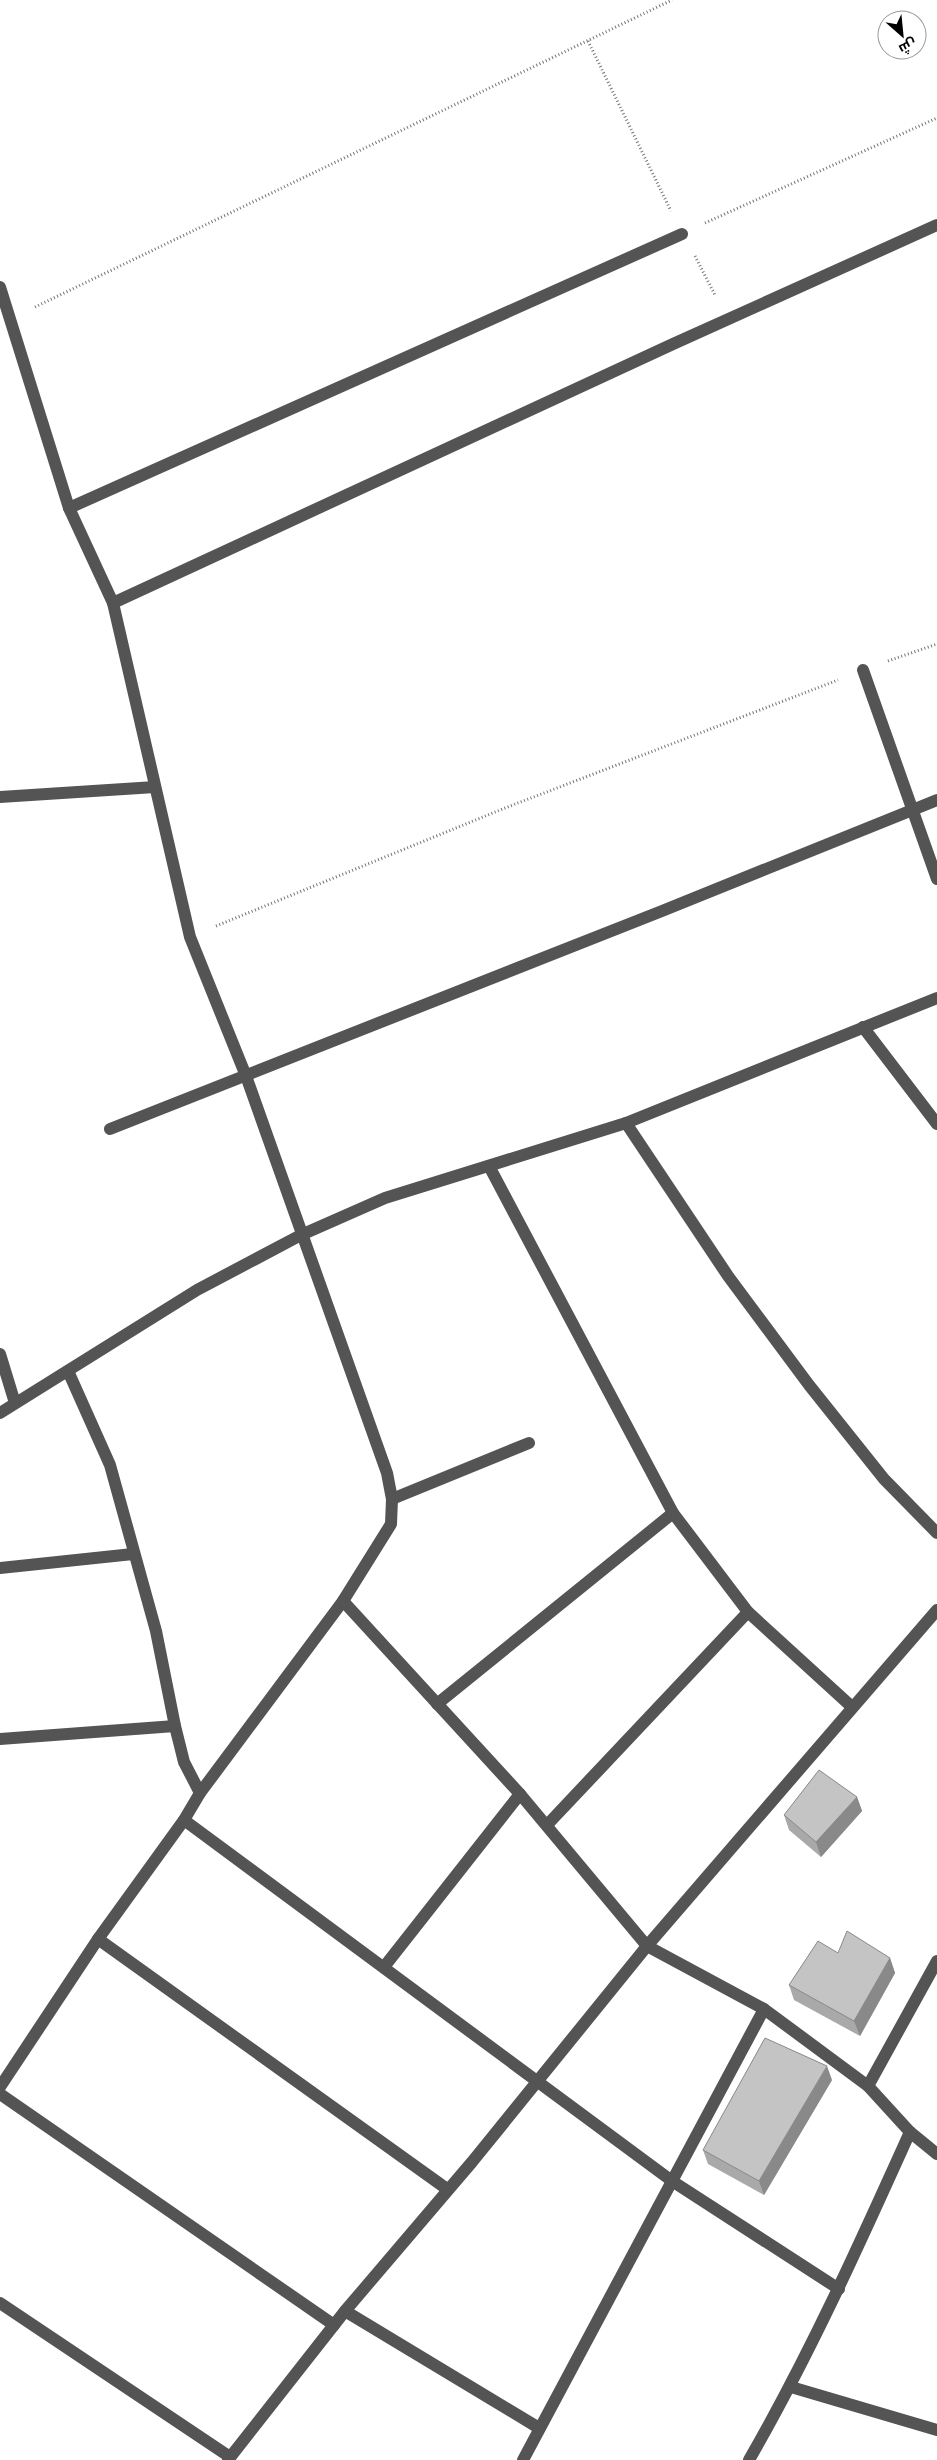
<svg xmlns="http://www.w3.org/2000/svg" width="937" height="2460" viewBox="0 0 937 2460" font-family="'Titillium Web',Cairo,sans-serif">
<rect width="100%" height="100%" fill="#fff"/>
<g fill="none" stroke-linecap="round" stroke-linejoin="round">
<g stroke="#767676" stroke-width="3" stroke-dasharray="1 2.5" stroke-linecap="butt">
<path d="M 588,41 L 671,211"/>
<path d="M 705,223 L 937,118"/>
<path d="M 695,256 L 715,295"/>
<path d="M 35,307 L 672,0"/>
<path d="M 888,661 L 937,644"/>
<path d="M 216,926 L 505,808 L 838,680"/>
</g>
<g stroke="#545454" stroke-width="12">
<path d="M 0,287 L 69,508 L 113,603 L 190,937 L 246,1076 L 387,1473 L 392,1499 L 391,1524 L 343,1601 L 200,1793 L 184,1820 L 98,1939 L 0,2087"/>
<path d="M 69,508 L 682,234"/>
<path d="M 113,603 L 673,344 L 937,225"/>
<path d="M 863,670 L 937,879"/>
<path d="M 0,797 L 155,787"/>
<path d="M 863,1027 L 937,1124"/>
<path d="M 626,1123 L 728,1276 L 809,1385 L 884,1479 L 937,1533"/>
<path d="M 110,1129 L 662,911 L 937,800"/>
<path d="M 489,1166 L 673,1513 L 748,1612 L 852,1707"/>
<path d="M 0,1354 L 15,1403"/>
<path d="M 68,1371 L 110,1465 L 156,1631 L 175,1726 L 184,1762 L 200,1793"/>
<path d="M 0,1413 L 197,1290 L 301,1235 L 385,1198 L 626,1123 L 937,998"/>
<path d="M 392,1499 L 529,1443"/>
<path d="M 0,1568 L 133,1554"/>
<path d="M 343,1601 L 520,1794 L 647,1946 L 764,2009 L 868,2086 L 910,2132 L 937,2154"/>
<path d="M 437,1704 L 673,1513"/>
<path d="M 0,1739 L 175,1726"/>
<path d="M 184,1820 L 672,2181 L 839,2289"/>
<path d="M 547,1825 L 748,1612"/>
<path d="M 98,1939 L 447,2189"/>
<path d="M 384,1967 L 520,1794"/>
<path d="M 868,2086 L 937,1961"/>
<path d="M 0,2094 L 334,2325"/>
<path d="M 0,2303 L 230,2457"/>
<path d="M 345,2311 L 539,2428"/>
<path d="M 791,2387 L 937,2430"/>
<path d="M 228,2460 L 345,2311 L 472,2162 L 647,1946 L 937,1610"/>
<path d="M 523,2460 L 764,2009"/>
<path d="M 749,2460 C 810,2354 860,2243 910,2132"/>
</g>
</g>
<g fill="#a9a9a9">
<path d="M 857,1797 L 862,1811 L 821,1857 L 789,1830 L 784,1815 Z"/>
<path d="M 838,1953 L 890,1958 L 895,1973 L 860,2036 L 794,2000 L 789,1985 Z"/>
<path d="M 832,2080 L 764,2195 L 708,2164 L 703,2150 Z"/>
</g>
<g fill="#898989">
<path d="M 857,1797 L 862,1811 L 821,1857 L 816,1842 Z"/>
<path d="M 890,1958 L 895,1973 L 860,2036 L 854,2021 Z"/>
<path d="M 827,2066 L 832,2080 L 764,2195 L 759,2181 Z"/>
</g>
<g fill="#c4c4c4" stroke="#898989">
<path d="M 819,1770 L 857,1797 L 816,1842 L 784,1815 Z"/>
<path d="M 847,1931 L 890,1958 L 854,2021 L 789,1985 L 818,1941 L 838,1953 Z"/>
<path d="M 765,2038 L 827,2066 L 759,2181 L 703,2150 Z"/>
</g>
<g transform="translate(902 35) rotate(153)"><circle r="24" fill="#ffffff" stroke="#999999"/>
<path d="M0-4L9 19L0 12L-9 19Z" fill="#000000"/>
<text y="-8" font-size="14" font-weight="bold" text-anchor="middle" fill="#000000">ش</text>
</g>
</svg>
